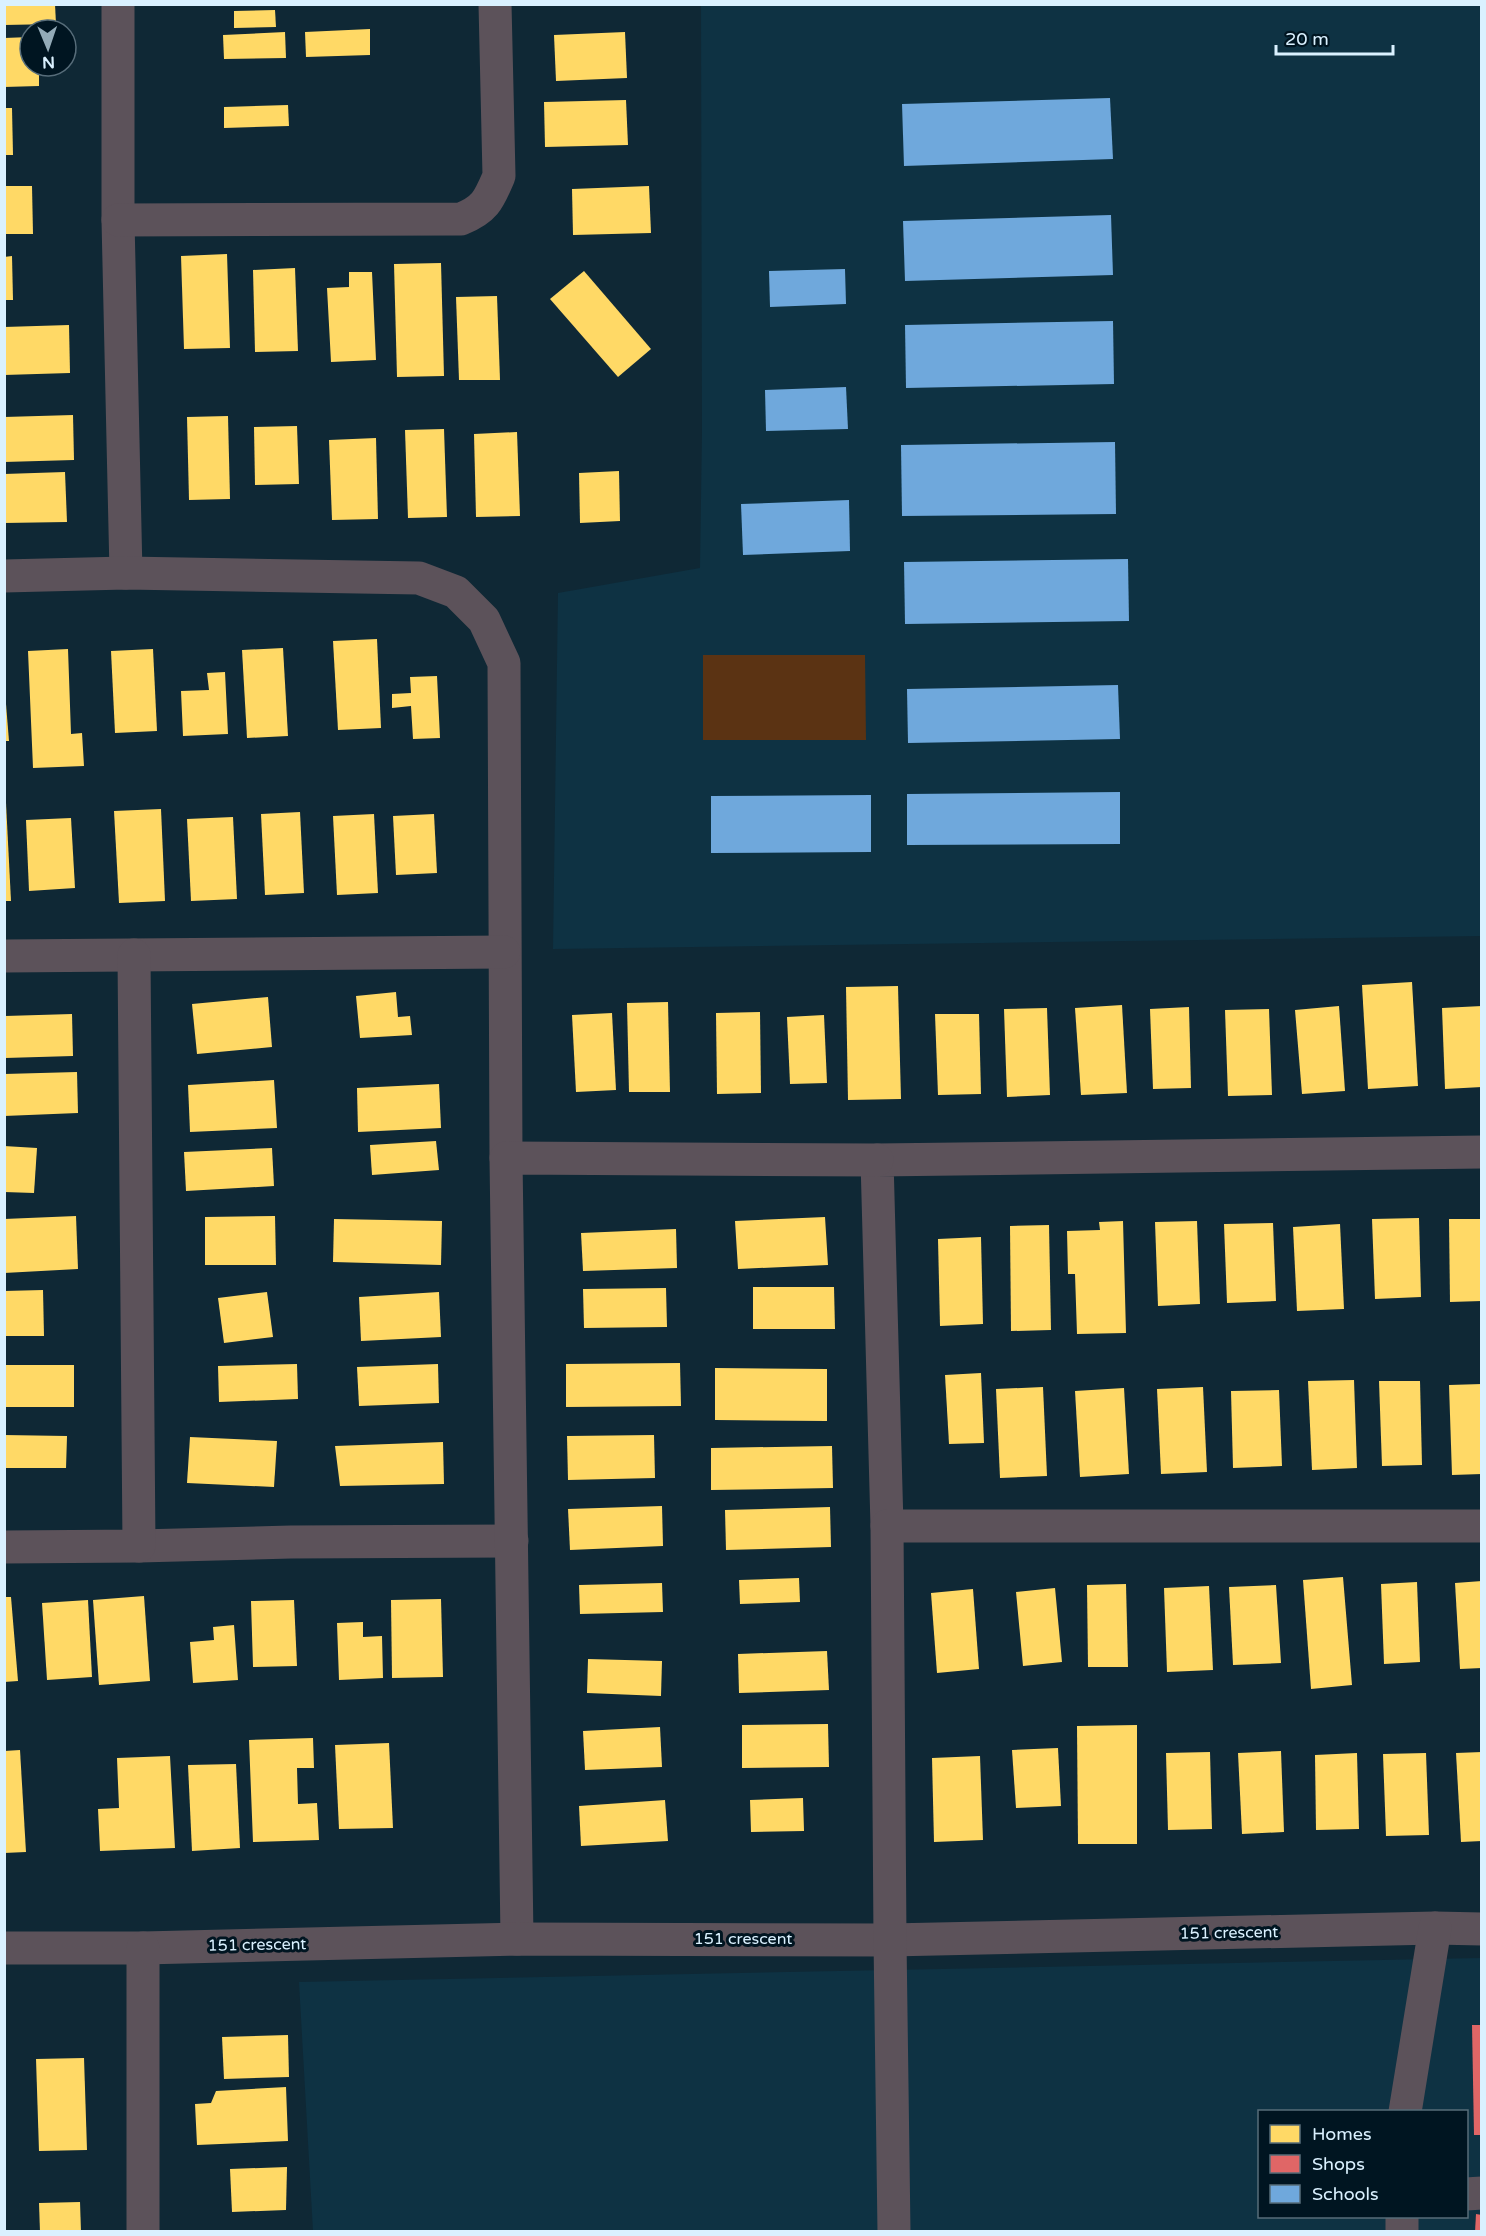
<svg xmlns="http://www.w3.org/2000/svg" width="1486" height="2236" viewBox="0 0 1486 2236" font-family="'Varela Round',sans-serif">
<rect width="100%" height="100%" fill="#0f2835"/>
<g fill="#0e3243" fill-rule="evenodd">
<path d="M 701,5 L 1481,5 L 1481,936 L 553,949 L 558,593 L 700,568 L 702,432 Z"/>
<path d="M 1481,1958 L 1481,2231 L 313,2231 L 299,1982 ZM 1260,2112 L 1466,2112 L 1466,2216 L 1260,2216 Z"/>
</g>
<path fill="#5b3313" d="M 703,655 L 865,655 L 866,740 L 703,740 Z"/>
<g fill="#ffd966">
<path d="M 4,4 L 55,4 L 56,24 L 4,25 Z"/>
<path d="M 275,10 L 276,27 L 234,28 L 234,11 Z"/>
<path d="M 370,29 L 370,55 L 306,57 L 305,32 Z"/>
<path d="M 285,32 L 286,58 L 224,59 L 223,35 Z"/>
<path d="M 625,32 L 627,78 L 556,81 L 554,35 Z"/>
<path d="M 30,37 L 30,66 L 39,66 L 39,86 L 4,87 L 4,38 Z"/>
<path d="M 626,100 L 628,145 L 545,147 L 544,102 Z"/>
<path d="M 288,105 L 289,126 L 224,128 L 224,107 Z"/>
<path d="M 4,108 L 12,108 L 13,155 L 4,155 Z"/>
<path d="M 4,186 L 32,186 L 33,234 L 4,234 Z"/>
<path d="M 649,186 L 651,233 L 573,235 L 572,189 Z"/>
<path d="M 227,254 L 230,348 L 184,349 L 181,256 Z"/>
<path d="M 12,256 L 13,300 L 4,300 L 4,257 Z"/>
<path d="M 441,263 L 444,376 L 397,377 L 394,264 Z"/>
<path d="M 295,268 L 298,351 L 255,352 L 253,270 Z"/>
<path d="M 584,271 L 651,349 L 618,377 L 550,299 Z"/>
<path d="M 349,272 L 372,272 L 376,360 L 331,362 L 327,288 L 349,287 Z"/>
<path d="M 497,296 L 500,380 L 459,380 L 456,297 Z"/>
<path d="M 69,325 L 70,373 L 4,375 L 4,327 Z"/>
<path d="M 73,415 L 74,460 L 4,462 L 4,417 Z"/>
<path d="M 228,416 L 230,499 L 189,500 L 187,417 Z"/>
<path d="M 297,426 L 299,484 L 255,485 L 254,427 Z"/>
<path d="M 444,429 L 447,517 L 408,518 L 405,430 Z"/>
<path d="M 517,432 L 520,516 L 476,517 L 474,434 Z"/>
<path d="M 376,438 L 378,519 L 332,520 L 329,440 Z"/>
<path d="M 619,471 L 620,521 L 580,523 L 579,473 Z"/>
<path d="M 65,472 L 67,522 L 4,523 L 4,474 Z"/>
<path d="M 377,639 L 381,728 L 338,730 L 333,641 Z"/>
<path d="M 283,648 L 288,736 L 247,738 L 242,650 Z"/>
<path d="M 68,649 L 71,734 L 82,733 L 84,766 L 33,768 L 28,651 Z"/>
<path d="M 153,649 L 157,731 L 115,733 L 111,651 Z"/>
<path d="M 225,672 L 228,734 L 183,736 L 181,691 L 209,690 L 207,673 Z"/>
<path d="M 437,676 L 440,738 L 413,739 L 411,706 L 392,708 L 392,694 L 411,693 L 410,677 Z"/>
<path d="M 4,704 L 6,704 L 9,741 L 4,741 Z"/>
<path d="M 4,803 L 6,803 L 11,901 L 4,901 Z"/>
<path d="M 161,809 L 165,901 L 119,903 L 114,811 Z"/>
<path d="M 300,812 L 304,893 L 265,895 L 261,814 Z"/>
<path d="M 374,814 L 378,893 L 337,895 L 333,816 Z"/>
<path d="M 434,814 L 437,873 L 396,875 L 393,816 Z"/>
<path d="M 233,817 L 237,899 L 191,901 L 187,819 Z"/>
<path d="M 71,818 L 75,888 L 29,891 L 26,820 Z"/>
<path d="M 1412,982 L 1418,1086 L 1368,1089 L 1362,985 Z"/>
<path d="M 898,986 L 901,1099 L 848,1100 L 846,987 Z"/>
<path d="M 396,992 L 398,1017 L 410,1016 L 412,1035 L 360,1038 L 356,996 Z"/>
<path d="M 268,997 L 272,1047 L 197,1054 L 192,1004 Z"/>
<path d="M 668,1002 L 670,1092 L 629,1092 L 627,1003 Z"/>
<path d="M 1122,1005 L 1127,1093 L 1081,1095 L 1075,1008 Z"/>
<path d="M 1339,1006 L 1345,1091 L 1302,1094 L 1295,1010 Z"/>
<path d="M 1482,1006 L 1482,1087 L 1445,1089 L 1442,1008 Z"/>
<path d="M 1189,1007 L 1191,1088 L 1153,1089 L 1150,1009 Z"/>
<path d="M 1047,1008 L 1050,1095 L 1007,1097 L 1004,1009 Z"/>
<path d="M 1269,1009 L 1272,1095 L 1228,1096 L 1225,1010 Z"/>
<path d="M 760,1012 L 761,1093 L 717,1094 L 716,1013 Z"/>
<path d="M 612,1013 L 616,1090 L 576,1092 L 572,1015 Z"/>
<path d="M 72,1014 L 73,1056 L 5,1058 L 5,1016 Z"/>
<path d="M 935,1014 L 979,1014 L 981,1094 L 938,1095 Z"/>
<path d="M 824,1015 L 827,1083 L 790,1084 L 787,1017 Z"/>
<path d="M 77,1072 L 78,1113 L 4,1116 L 4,1074 Z"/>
<path d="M 274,1080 L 277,1128 L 190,1132 L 188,1085 Z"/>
<path d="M 439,1084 L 441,1128 L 358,1132 L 357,1088 Z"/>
<path d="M 436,1141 L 439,1170 L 372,1175 L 370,1145 Z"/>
<path d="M 4,1146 L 37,1148 L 34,1193 L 4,1192 Z"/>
<path d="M 272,1148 L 274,1186 L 186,1191 L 184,1152 Z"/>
<path d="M 76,1216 L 78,1269 L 4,1273 L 4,1219 Z"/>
<path d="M 275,1216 L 276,1265 L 205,1265 L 205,1217 Z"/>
<path d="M 825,1217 L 828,1265 L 738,1269 L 735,1221 Z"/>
<path d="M 1419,1218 L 1421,1297 L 1375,1299 L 1372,1219 Z"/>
<path d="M 334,1219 L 442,1221 L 441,1265 L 333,1262 Z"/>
<path d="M 1449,1219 L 1482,1219 L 1482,1301 L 1450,1302 Z"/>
<path d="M 1123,1221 L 1126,1333 L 1077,1334 L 1075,1274 L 1068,1274 L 1067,1231 L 1100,1230 L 1099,1222 Z"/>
<path d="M 1197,1221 L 1200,1304 L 1158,1306 L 1155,1222 Z"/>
<path d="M 1273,1223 L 1276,1301 L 1227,1303 L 1224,1224 Z"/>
<path d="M 1340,1224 L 1344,1309 L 1297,1311 L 1293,1227 Z"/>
<path d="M 1049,1225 L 1051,1330 L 1011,1331 L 1010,1226 Z"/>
<path d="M 676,1229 L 677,1268 L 583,1271 L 581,1233 Z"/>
<path d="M 981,1237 L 983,1324 L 940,1326 L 938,1239 Z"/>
<path d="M 753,1287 L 834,1287 L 835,1329 L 753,1329 Z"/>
<path d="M 666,1288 L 667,1327 L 584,1328 L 583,1289 Z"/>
<path d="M 43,1290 L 44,1336 L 4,1336 L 4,1291 Z"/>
<path d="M 267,1292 L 273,1337 L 224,1343 L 218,1298 Z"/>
<path d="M 439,1292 L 441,1337 L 361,1341 L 359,1297 Z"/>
<path d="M 680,1363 L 681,1406 L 566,1407 L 566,1364 Z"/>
<path d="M 297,1364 L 298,1399 L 219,1402 L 218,1366 Z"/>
<path d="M 438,1364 L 439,1403 L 359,1406 L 357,1367 Z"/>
<rect x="5" y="1365" width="69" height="42"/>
<path d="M 715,1368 L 827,1369 L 827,1421 L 715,1420 Z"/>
<path d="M 981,1373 L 984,1443 L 949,1444 L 945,1375 Z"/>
<path d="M 1354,1380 L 1357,1468 L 1312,1470 L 1308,1381 Z"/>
<path d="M 1379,1381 L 1420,1381 L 1422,1465 L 1382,1466 Z"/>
<path d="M 1482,1384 L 1482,1474 L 1452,1475 L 1449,1385 Z"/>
<path d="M 1043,1387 L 1047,1476 L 1000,1478 L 996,1389 Z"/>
<path d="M 1203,1387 L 1207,1472 L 1161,1474 L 1157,1389 Z"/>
<path d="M 1124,1388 L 1129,1474 L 1080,1477 L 1075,1391 Z"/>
<path d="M 1279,1390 L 1282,1466 L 1233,1468 L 1231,1391 Z"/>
<path d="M 4,1435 L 67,1436 L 66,1468 L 4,1468 Z"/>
<path d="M 654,1435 L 655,1478 L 568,1480 L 567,1436 Z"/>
<path d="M 190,1437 L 277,1441 L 274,1487 L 187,1483 Z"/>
<path d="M 443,1442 L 444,1484 L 340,1486 L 335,1446 Z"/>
<path d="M 832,1446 L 833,1488 L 711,1490 L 711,1448 Z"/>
<path d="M 662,1506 L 663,1546 L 570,1550 L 568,1509 Z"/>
<path d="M 830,1507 L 831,1547 L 726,1550 L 725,1510 Z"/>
<path d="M 1343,1577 L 1352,1685 L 1311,1689 L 1303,1580 Z"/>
<path d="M 799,1578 L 800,1602 L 740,1604 L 739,1580 Z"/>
<path d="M 1482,1581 L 1482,1668 L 1460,1669 L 1455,1583 Z"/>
<path d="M 1417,1582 L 1420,1662 L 1384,1664 L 1381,1584 Z"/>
<path d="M 662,1583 L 663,1612 L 580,1614 L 579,1585 Z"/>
<path d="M 1126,1584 L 1128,1667 L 1088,1667 L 1087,1585 Z"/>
<path d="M 1276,1585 L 1281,1663 L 1233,1665 L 1229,1587 Z"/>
<path d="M 1209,1586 L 1213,1670 L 1167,1672 L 1164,1588 Z"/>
<path d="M 1055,1588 L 1062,1662 L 1023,1666 L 1016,1592 Z"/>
<path d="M 973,1589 L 979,1669 L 937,1673 L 931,1593 Z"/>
<path d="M 144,1596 L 150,1681 L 99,1685 L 93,1600 Z"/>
<path d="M 4,1597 L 11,1597 L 18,1681 L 4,1682 Z"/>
<path d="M 441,1599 L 443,1677 L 392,1678 L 391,1600 Z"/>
<path d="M 88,1600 L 92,1677 L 47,1680 L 42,1603 Z"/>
<path d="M 294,1600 L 297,1666 L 253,1667 L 251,1601 Z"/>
<path d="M 363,1622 L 363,1637 L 382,1636 L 383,1678 L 339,1680 L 337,1623 Z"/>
<path d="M 234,1625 L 238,1680 L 193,1683 L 190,1642 L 214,1640 L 213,1627 Z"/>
<path d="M 827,1651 L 829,1690 L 739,1693 L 738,1654 Z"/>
<path d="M 588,1659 L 662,1661 L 661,1696 L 587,1693 Z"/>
<path d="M 828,1724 L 829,1767 L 742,1768 L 742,1725 Z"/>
<path d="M 1137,1725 L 1137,1844 L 1078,1844 L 1077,1726 Z"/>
<path d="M 660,1727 L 662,1767 L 585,1770 L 583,1731 Z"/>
<path d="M 313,1738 L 314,1768 L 297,1768 L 298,1804 L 317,1803 L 319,1840 L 253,1842 L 249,1740 Z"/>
<path d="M 389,1743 L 393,1828 L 339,1829 L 335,1745 Z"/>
<path d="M 1058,1748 L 1061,1806 L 1016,1808 L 1012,1750 Z"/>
<path d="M 20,1750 L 26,1852 L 4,1853 L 4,1751 Z"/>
<path d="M 1281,1751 L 1284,1832 L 1242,1834 L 1238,1753 Z"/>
<path d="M 1210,1752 L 1212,1829 L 1168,1830 L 1166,1753 Z"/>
<path d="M 1482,1752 L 1482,1841 L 1461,1842 L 1456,1753 Z"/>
<path d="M 1357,1753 L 1359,1829 L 1316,1830 L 1315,1755 Z"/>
<path d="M 1426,1753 L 1429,1835 L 1386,1836 L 1383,1754 Z"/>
<path d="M 170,1756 L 175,1848 L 100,1851 L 98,1809 L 119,1808 L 117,1758 Z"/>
<path d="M 980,1756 L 983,1840 L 934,1842 L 932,1758 Z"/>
<path d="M 236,1764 L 240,1848 L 192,1851 L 188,1765 Z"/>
<path d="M 803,1798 L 804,1831 L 751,1832 L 750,1800 Z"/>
<path d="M 665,1800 L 668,1841 L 581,1846 L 579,1806 Z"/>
<path d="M 288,2035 L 289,2077 L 224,2079 L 222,2037 Z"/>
<path d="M 84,2058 L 87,2150 L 39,2151 L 36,2059 Z"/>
<path d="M 286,2087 L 288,2141 L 197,2145 L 195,2104 L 211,2103 L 216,2091 Z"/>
<path d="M 287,2167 L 286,2210 L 232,2212 L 230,2169 Z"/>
<path d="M 80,2202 L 81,2232 L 40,2232 L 39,2203 Z"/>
</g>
<g fill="#e06666">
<path d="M 1472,2025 L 1482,2025 L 1482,2135 L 1474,2135 Z"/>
<path d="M 1476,2214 L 1482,2215 L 1482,2232 L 1475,2232 Z"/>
</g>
<g fill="#6fa8dc">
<path d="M 1110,98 L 1113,159 L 904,166 L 902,104 Z"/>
<path d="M 1111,215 L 1113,275 L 905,281 L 903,221 Z"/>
<path d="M 845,269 L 846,304 L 770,307 L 769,271 Z"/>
<path d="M 1113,321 L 1114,384 L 906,388 L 905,325 Z"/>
<path d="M 846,387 L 848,429 L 766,431 L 765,390 Z"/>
<path d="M 1115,442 L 1116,514 L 902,516 L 901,445 Z"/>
<path d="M 849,500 L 850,551 L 743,555 L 741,504 Z"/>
<path d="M 1128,559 L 1129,621 L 905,624 L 904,562 Z"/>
<path d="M 1118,685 L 1120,739 L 908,743 L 907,689 Z"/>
<path d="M 1120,792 L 1120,844 L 907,845 L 907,794 Z"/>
<path d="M 871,795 L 871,852 L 711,853 L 711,796 Z"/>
</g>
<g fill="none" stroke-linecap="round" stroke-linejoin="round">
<g stroke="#5c525a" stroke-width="33">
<path d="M 118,4 L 118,220 L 126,573"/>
<path d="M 118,220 L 461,219 C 486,209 489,199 499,176 L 495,4"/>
<path d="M 4,576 L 126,573 L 419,578 L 456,592 L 484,620 L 504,663 L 506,1158"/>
<path d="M 4,956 L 504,952"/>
<path d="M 887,1526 L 877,1160 L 1482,1152"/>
<path d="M 139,1546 L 291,1542 L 512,1541"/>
<path d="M 4,1547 L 139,1546 L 134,955"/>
<path d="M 517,1939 L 506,1158 L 877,1160"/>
<path d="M 4,1948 L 143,1948 L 517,1939 L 890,1940 L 1435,1928 L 1482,1929"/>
<path d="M 143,1948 L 143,2232"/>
<path d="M 1405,2112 L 1435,1928"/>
<path d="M 1466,2194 L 1482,2193"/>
<path d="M 894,2232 L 890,1940 L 887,1526 L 1482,1526"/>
<path d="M 1402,2232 L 1402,2216"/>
</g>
</g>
<g text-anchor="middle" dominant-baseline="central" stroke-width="6" stroke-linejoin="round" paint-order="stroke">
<g font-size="16" fill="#daf1ff" stroke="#001521">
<text transform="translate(1229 1933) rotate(-1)">151 crescent</text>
<text x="743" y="1939">151 crescent</text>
<text transform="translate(257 1945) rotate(-1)">151 crescent</text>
</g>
</g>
<rect width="1486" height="2236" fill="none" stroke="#daf1ff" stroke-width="12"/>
<rect x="1258" y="2110" width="210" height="108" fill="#001521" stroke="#576d7a" stroke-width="1.5"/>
<rect x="1270" y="2125" width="30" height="18" fill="#ffd966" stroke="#576d7a" stroke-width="1.5"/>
<text x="1312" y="2140" font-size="18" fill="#daf1ff">Homes</text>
<rect x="1270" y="2155" width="30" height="18" fill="#e06666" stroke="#576d7a" stroke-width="1.5"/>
<text x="1312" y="2170" font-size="18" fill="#daf1ff">Shops</text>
<rect x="1270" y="2185" width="30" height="18" fill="#6fa8dc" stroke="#576d7a" stroke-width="1.5"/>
<text x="1312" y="2200" font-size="18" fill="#daf1ff">Schools</text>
<g transform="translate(48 48) rotate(178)"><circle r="28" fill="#001521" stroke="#576d7a" stroke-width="1.5"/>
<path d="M0-4.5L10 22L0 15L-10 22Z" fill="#93abb8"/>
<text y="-9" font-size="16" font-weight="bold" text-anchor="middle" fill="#daf1ff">N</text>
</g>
<path d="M1276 45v9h117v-9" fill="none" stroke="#daf1ff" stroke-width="3"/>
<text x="1285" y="45" font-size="18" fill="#daf1ff" stroke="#001521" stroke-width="4.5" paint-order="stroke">20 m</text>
</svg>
